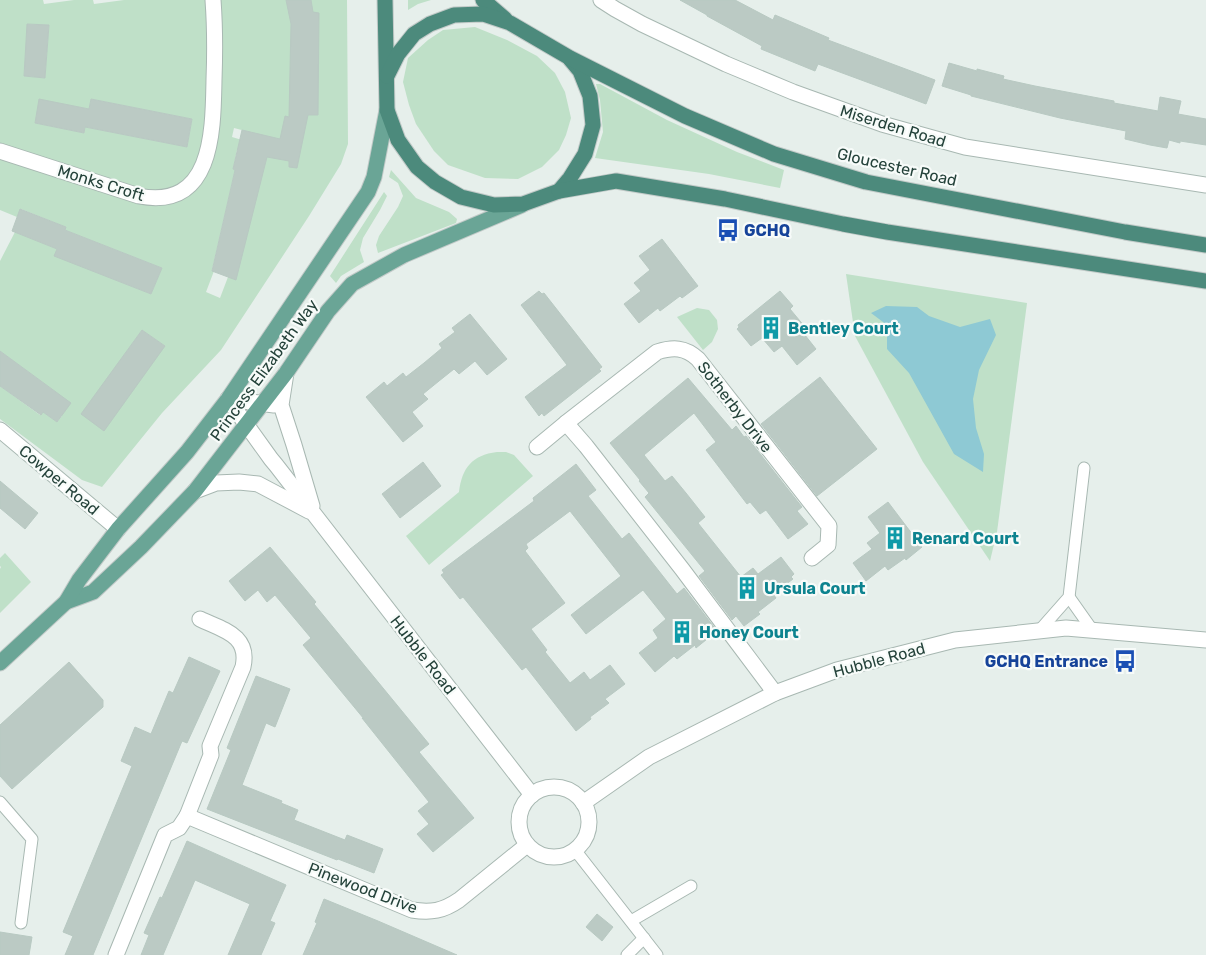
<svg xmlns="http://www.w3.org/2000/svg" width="1206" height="955" viewBox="0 0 1206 955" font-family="Rubik,sans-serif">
<rect width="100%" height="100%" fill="#e6efeb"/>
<g fill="#bfe0c8" fill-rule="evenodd">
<path d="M 0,0 L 43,0 L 44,4 L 74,0 L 93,0 L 94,4 L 124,0 L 347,0 L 348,144 L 341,164 L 309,216 L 221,350 L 162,413 L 102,487 L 82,480 L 0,419 L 0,386 L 40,415 L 43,412 L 57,422 L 62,416 L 48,406 L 57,393 L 0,351 L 0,261 L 15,232 L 57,249 L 55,256 L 151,294 L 162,268 L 65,230 L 66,227 L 21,209 L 17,217 L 0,210 ZM 28,24 L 49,25 L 45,78 L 24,76 ZM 91,99 L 192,119 L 187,147 L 85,127 L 84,133 L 35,123 L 40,100 L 89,109 ZM 234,128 L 253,133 L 228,277 L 220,298 L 206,292 L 214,271 L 212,270 L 235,170 L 233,169 L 237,150 L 239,150 L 242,140 L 232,137 ZM 142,330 L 165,346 L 82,414 Z"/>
<path d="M 408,0 L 431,0 L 418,4 L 408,10 Z"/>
<path d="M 475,27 L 507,40 L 537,56 L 555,73 L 565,92 L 571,118 L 566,135 L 559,150 L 542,167 L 518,179 L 485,178 L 448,165 L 434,151 L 416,124 L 409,105 L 403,82 L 408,58 L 428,40 L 443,30 Z"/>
<path d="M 596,84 L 600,84 L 667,120 L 737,152 L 784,170 L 780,188 L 709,174 L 595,158 L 603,132 L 600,100 Z"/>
<path d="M 391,170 L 416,198 L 449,212 L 457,219 L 456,223 L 378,253 L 376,245 L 379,236 L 398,207 L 403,196 L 398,183 L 389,177 Z"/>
<path d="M 384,192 L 387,196 L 380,210 L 363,238 L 360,250 L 364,262 L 341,276 L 336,283 L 330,276 Z"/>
<path d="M 846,274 L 1027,303 L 997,532 L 990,561 L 923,462 L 855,336 Z"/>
<path d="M 697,308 L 709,310 L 717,320 L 718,329 L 712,342 L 703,350 L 677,317 Z"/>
<path d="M 497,452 L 506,452 L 514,455 L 533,476 L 429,565 L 406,536 L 459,492 C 462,468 472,455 497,452 Z"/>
<path d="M 5,553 L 31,582 L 0,613 L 0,569 L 1,567 L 0,566 L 0,558 Z"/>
</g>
<path fill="#8ec9d4" d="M 886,306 L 917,307 L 929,316 L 960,327 L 990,319 L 996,335 L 979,370 L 973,399 L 976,428 L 984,454 L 983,472 L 954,454 L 909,373 L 887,349 L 887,325 L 871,313 Z"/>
<g fill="#bbcac4" stroke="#b8c9c2">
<path d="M 286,0 L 311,0 L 313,12 L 319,13 L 318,115 L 308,115 L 297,168 L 289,167 L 289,161 L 267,157 L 236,280 L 212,271 L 235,170 L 233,169 L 242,130 L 280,139 L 285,116 L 289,117 L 291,24 Z"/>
<path d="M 680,0 L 735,0 L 773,20 L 775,15 L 829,38 L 828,40 L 935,80 L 926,104 L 818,64 L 815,71 L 761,49 L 762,46 L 707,16 L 707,15 Z"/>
<path d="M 27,24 L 49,25 L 45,78 L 24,76 Z"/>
<path d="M 949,63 L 977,71 L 977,69 L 1004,76 L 1003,79 L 1035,86 L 1114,101 L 1114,103 L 1158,111 L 1160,97 L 1181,101 L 1178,114 L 1206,119 L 1206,145 L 1180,141 L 1180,143 L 1169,140 L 1167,148 L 1150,145 L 1125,139 L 1126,131 L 1060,118 L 971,96 L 971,95 L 942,86 Z"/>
<path d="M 39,99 L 89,109 L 91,99 L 192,119 L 187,147 L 85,127 L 84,133 L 35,123 Z"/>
<path d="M 20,209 L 66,227 L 65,230 L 162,268 L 151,294 L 54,256 L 57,249 L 12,231 Z"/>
<path d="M 662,239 L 698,286 L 682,298 L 680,296 L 660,311 L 658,308 L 639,323 L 624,304 L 641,291 L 634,283 L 650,270 L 639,256 Z"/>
<path d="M 539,291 L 542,294 L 544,293 L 602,367 L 599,369 L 601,371 L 544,416 L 542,413 L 539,416 L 525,397 L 567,365 L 521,305 Z"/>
<path d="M 780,291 L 793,306 L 790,309 L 805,327 L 801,330 L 816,349 L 797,365 L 782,346 L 774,352 L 762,338 L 751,346 L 737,329 L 739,327 L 738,325 Z"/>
<path d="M 470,314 L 507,359 L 487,375 L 475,361 L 459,374 L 454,369 L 439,381 L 423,394 L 428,399 L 412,412 L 423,426 L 403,442 L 366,397 L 384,382 L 387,386 L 403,373 L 406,377 L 424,363 L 442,348 L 439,344 L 455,332 L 452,328 Z"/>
<path d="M 142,330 L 165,346 L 104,431 L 81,414 Z"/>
<path d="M 0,351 L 71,403 L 57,422 L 43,412 L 41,415 L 0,386 Z"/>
<path d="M 820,377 L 877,449 L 817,496 L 761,424 Z"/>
<path d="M 688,378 L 732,430 L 736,426 L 744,437 L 746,436 L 802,507 L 797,511 L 808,524 L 788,539 L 766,510 L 760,514 L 750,502 L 747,504 L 706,450 L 716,442 L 694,413 L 644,455 L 665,481 L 672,476 L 686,493 L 705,517 L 698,523 L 741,577 L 753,568 L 758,574 L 781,557 L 794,574 L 791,577 L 793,579 L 773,594 L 776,598 L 758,612 L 760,614 L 744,626 L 736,616 L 732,620 L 699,576 L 705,571 L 645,497 L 649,493 L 639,481 L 640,480 L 610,443 Z"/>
<path d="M 423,462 L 441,486 L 400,518 L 382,494 Z"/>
<path d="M 576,464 L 596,490 L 588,496 L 622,539 L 629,533 L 677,594 L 684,588 L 717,631 L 696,648 L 695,645 L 677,659 L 674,656 L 655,672 L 639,653 L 658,638 L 653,630 L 666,619 L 643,590 L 586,634 L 571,615 L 621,576 L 570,511 L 526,544 L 528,548 L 525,551 L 565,603 L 531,629 L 547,650 L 545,652 L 570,683 L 584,672 L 590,680 L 610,665 L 625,684 L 605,699 L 609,703 L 590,717 L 591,719 L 576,731 L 526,667 L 522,670 L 463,597 L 460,599 L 441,575 L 444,573 L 442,570 L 534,501 L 533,498 Z"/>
<path d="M 0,481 L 38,513 L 25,529 L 0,508 Z"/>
<path d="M 888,502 L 922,547 L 906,560 L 905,558 L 888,570 L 885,566 L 866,581 L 853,563 L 872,549 L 867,543 L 880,533 L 868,517 Z"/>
<path d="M 270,547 L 316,602 L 314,604 L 429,744 L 419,752 L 474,818 L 433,852 L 417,834 L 429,824 L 418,811 L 429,802 L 362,718 L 364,719 L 303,645 L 311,638 L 275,595 L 267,602 L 258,590 L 245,601 L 229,581 Z"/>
<path d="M 189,657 L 220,671 L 187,743 L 182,741 L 93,955 L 65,955 L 73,936 L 63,932 L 132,766 L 121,761 L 135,727 L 151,734 L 169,691 L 173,693 Z"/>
<path d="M 69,662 L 103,700 L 103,707 L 12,789 L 0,776 L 0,725 Z"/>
<path d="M 256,676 L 290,689 L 275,727 L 266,723 L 242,785 L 282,801 L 281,803 L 298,810 L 294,820 L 345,840 L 347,835 L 383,849 L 374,873 L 338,859 L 337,860 L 207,809 L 231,750 L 227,748 Z"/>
<path d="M 187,841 L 286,885 L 270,921 L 275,923 L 261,955 L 228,955 L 250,904 L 195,880 L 163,955 L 141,955 L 149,935 L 144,933 L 160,897 L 162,898 Z"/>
<path d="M 324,899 L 378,921 L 457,955 L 303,955 L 317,923 L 315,922 Z"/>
<path d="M 597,914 L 613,927 L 602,941 L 586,927 Z"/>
<path d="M 0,932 L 32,937 L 29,955 L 0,955 Z"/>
</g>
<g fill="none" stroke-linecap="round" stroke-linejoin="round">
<defs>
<g id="service">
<path d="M 1069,597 L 1093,631"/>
<path d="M 1039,631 L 1069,597 L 1084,468"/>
<path d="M 0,802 L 32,839 L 21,923"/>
<path d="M 575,850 L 657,955"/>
<path d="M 631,921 L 691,886"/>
<path d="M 627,955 L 644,938"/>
</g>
<g id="minor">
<path d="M 601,0 L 615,9 L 642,24 L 726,64 L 793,92 L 882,124 L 965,147 L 1206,185"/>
<path d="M 0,151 L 139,196 C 213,210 213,132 214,80 C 215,53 215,27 213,0"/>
<path d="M 286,373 L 281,405 L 294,445 L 312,506"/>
<path d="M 228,399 L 271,459 L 276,465 L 532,795"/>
<path d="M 228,399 L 274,405"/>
<path d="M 566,423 L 586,446 L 682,569 L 775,693"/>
<path d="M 0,430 L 118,529"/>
<path d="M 537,447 L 566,423 L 657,352 C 673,347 685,347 698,359 L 829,526 L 828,545 L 812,558"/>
<path d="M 195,491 L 216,483 L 239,482 L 258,484 L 309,511"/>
<circle cx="554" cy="822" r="35"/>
<path d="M 583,803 L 649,757 L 775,693 L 837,670 L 955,640 L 1066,628 L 1206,640"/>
<path d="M 187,816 L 211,755 L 210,746 L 243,667 C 250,635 223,630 200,619"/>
<path d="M 116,955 L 165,835 L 179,828 L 187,816 L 412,910 C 431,913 443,911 459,900 L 527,845"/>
</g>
<g id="primary">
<path d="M 66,602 L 93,592 L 141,547 L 195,491 L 286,373 L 328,311 L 352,284 L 404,255 L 522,205"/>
<path d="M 0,663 L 66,602 L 79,580 L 118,529 L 187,452 L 228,399 L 368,192 L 374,177 L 387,110"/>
</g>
<g id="trunk">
<path d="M 385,0 L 387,110 L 398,140 L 417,167 L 435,182 L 461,197 L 494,205 L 523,204 L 559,191 L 570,178 L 585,154 L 593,125 L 590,96 L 580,71 L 570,59"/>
<path d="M 483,0 L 505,19"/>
<path d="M 387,76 L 398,54 L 414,34 L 430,24 L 454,15 L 483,14 L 510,23 L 570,58 L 685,116 L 774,154 L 866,182 L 1125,232 L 1206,245"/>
<path d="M 559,191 L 616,181 L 725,199 L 843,224 L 887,232 L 1206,281"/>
</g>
</defs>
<use href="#service" stroke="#a8b8b2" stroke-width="13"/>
<use href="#minor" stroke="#a8b8b2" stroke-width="17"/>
<use href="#primary" stroke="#c2cac8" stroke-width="17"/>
<use href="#trunk" stroke="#c2cac8" stroke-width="17"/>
<use href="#service" stroke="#fff" stroke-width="11"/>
<use href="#minor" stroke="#fff" stroke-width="15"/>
<use href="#primary" stroke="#6aa596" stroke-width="15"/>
<use href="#trunk" stroke="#4c8a7c" stroke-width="15"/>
</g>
<defs>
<symbol id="bus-bare" viewBox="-9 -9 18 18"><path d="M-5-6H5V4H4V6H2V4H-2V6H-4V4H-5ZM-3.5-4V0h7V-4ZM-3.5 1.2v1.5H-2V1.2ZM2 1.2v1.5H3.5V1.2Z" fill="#1a4fb4" stroke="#f7fbf9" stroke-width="2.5" paint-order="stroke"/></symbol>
<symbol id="building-bare" viewBox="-9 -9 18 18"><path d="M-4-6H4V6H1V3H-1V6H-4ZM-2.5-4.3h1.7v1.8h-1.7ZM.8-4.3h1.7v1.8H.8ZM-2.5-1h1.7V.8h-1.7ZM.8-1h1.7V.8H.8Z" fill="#0f9aa8" stroke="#f7fbf9" stroke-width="2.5" paint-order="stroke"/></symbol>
</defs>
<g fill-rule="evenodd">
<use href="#bus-bare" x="712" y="214" width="32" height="32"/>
<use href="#building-bare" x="755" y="312" width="32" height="32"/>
<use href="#building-bare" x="879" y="522" width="32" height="32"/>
<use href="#building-bare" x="731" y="572" width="32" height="32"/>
<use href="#building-bare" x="666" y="616" width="32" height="32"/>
<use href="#bus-bare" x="1109" y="645" width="32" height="32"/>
</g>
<g text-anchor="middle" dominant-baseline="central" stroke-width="4.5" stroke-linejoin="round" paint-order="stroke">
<g font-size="16" fill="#24423a" stroke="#f7fbf9">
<text transform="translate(893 126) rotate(17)">Miserden Road</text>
<text transform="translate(897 167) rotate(13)">Gloucester Road</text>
<text transform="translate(101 183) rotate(17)">Monks Croft</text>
<text transform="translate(264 370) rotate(-54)">Princess Elizabeth Way</text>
<text transform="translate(735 407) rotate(52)">Sotherby Drive</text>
<text transform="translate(59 480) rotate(40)">Cowper Road</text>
<text transform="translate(423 655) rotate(52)">Hubble Road</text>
<text transform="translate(879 660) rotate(-15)">Hubble Road</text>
<text transform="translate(363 888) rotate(21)">Pinewood Drive</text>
</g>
<g font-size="16" font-weight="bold" fill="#164399" stroke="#f7fbf9" text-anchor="start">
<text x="744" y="230">GCHQ</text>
<text x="1108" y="661" text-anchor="end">GCHQ Entrance</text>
</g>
<g font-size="16" font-weight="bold" fill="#0d838f" stroke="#f7fbf9" text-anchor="start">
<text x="788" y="328">Bentley Court</text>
<text x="912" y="538">Renard Court</text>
<text x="764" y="588">Ursula Court</text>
<text x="699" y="632">Honey Court</text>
</g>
</g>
</svg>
